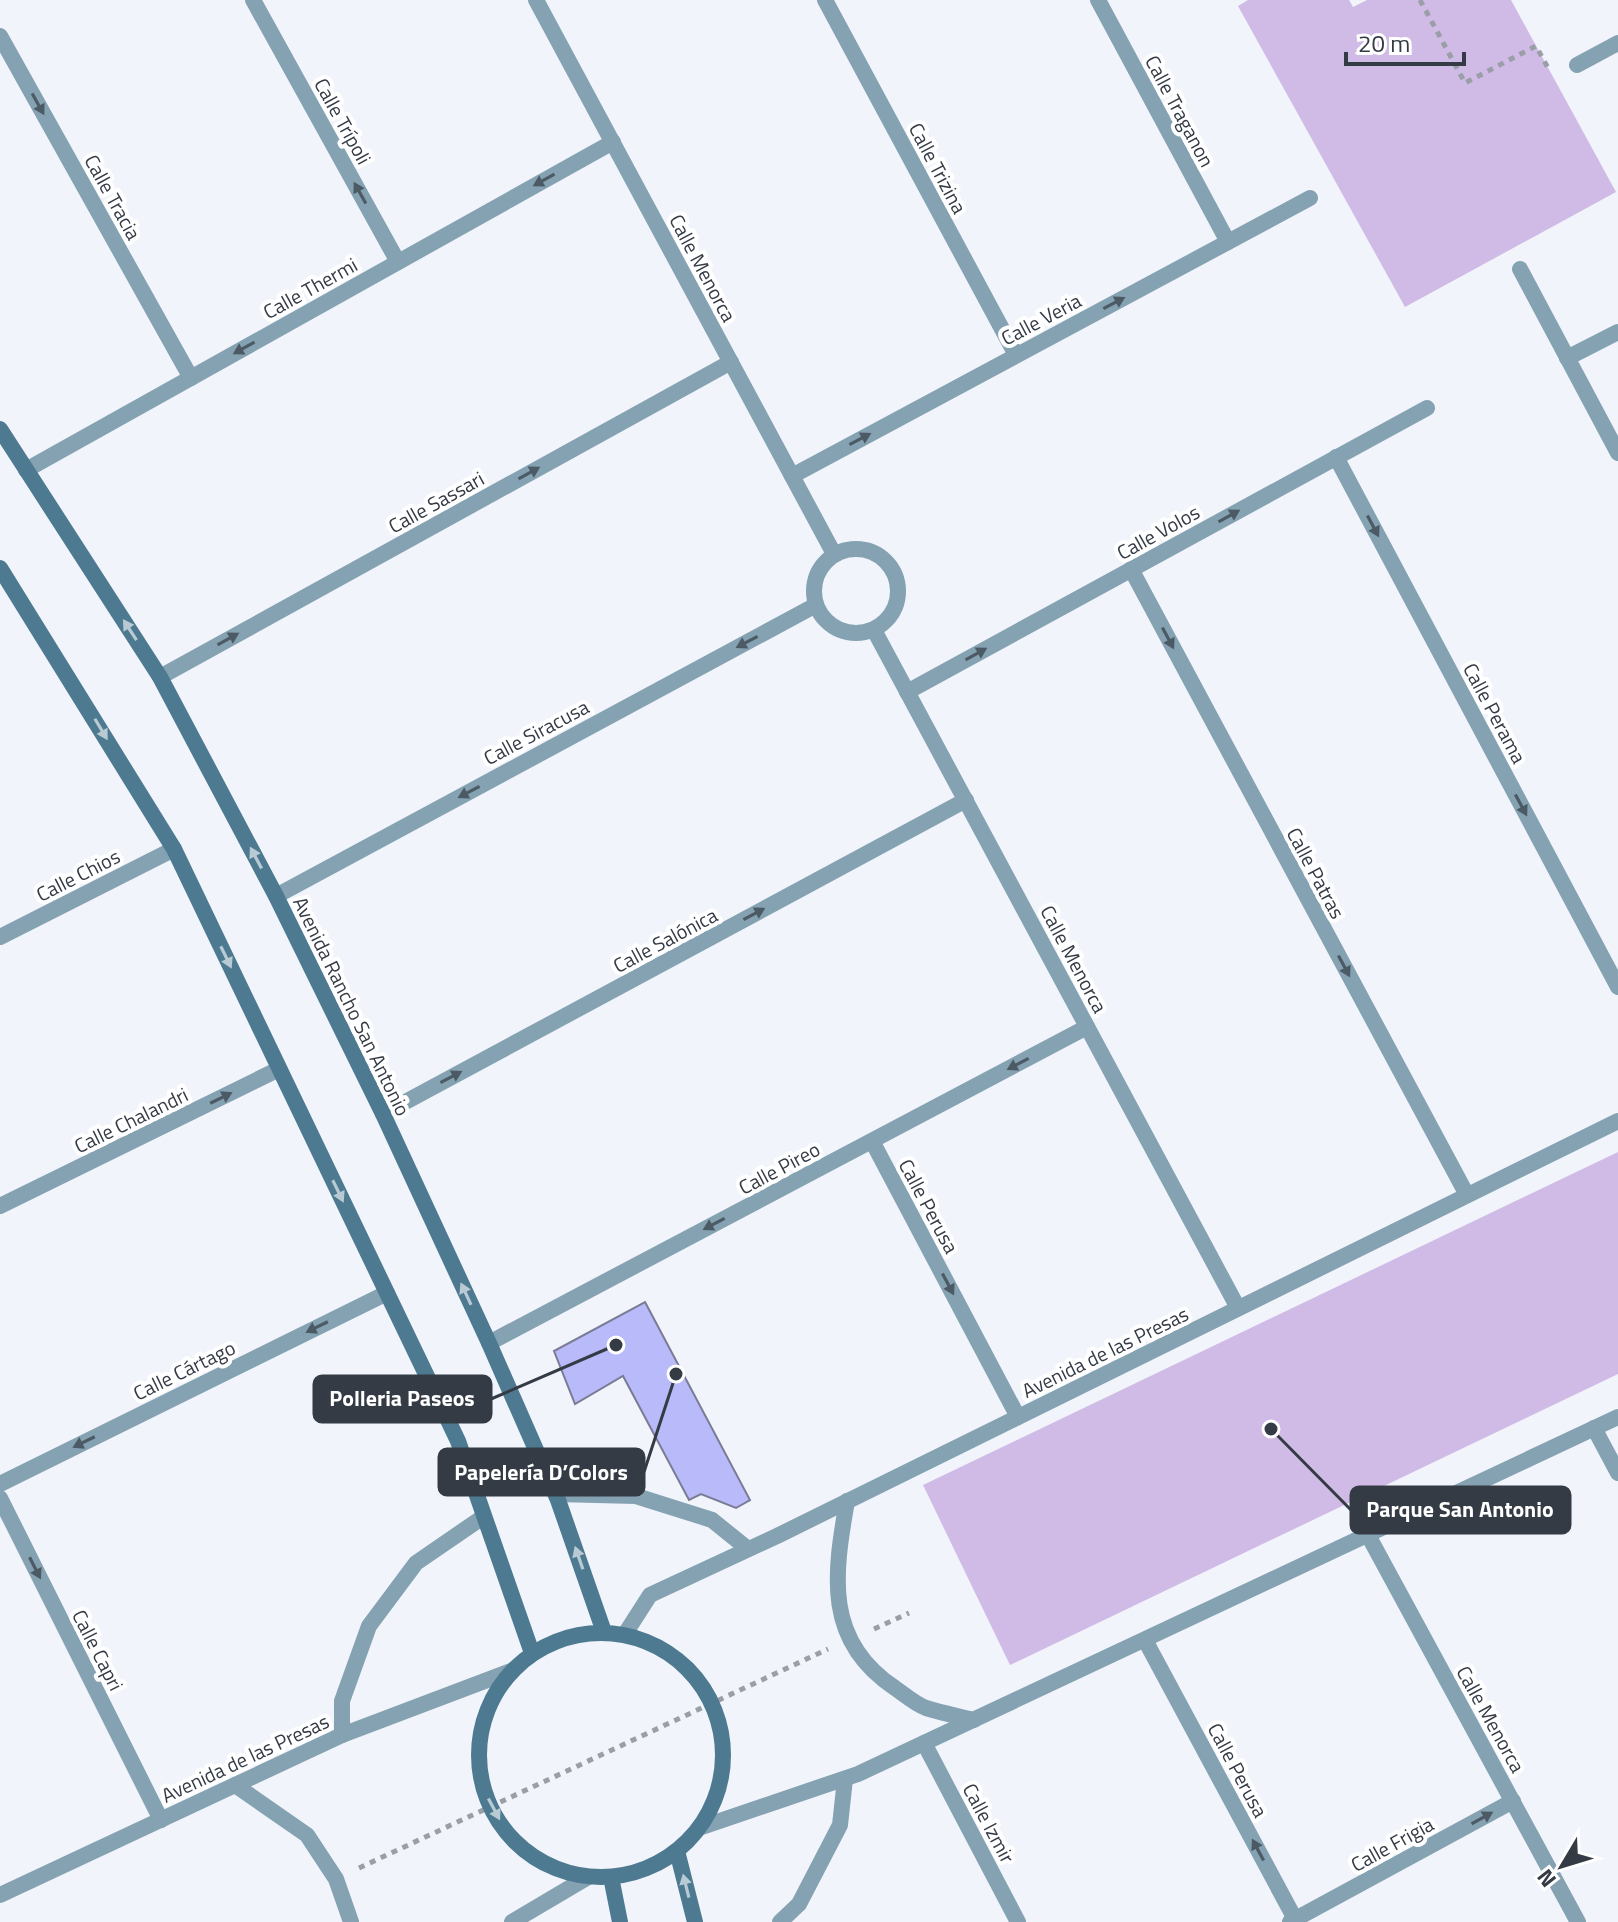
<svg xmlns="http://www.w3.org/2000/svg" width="1618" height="1922" viewBox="0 0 1618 1922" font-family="'Titillium Web',sans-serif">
<rect width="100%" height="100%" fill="#f1f4fa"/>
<g fill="#d0bae6">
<path d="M 1248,0 L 1349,0 L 1353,7 L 1367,0 L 1511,0 L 1616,192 L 1405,307 L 1238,6 Z"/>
<path d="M 1618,1152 L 1618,1374 L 1010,1665 L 923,1485 Z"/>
</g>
<path fill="#b8baf9" stroke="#7a7c96" stroke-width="2" d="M 645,1302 L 750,1500 L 736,1508 L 701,1494 L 689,1500 L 623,1376 L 575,1404 L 554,1351 Z"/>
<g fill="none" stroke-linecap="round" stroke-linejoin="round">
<g stroke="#9a9fa7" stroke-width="5" stroke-dasharray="6 6" stroke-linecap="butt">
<path d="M 1420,0 L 1465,83 L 1536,46 L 1548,68"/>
<path d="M 874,1629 L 909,1613"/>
<path d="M 359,1868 L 828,1649"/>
</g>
<g stroke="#85a2b2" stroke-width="16">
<path d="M 253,0 L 398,262"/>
<path d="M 536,0 L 834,554"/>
<path d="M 825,0 L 1016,355"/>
<path d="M 1098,0 L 1228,242"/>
<path d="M 0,36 L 191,378"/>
<path d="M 1577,65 L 1618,43"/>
<path d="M 1520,269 L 1618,453"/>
<path d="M 1567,358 L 1618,332"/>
<path d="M 1336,457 L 1618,987"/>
<path d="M 26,470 L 613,142"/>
<path d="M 792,476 L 1310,198"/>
<circle cx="856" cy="591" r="42"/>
<path d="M 1131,569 L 1467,1195"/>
<path d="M 874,630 L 1238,1308"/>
<path d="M 160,677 L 731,362"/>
<path d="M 907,692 L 1427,408"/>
<path d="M 276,896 L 816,605"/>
<path d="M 0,937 L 174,849"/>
<path d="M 383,1114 L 966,800"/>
<path d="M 872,1141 L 1018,1417"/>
<path d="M 0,1206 L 279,1069"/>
<path d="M 489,1343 L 1087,1027"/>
<path d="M 1594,1428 L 1618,1473"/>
<path d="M 0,1484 L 387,1293"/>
<path d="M 556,1494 L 636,1496 L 712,1520 L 748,1549"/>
<path d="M 0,1498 L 161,1820"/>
<path d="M 847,1501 C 834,1575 824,1641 895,1688 C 905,1695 915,1704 926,1708 C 942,1713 958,1716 974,1720"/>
<path d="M 1368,1535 L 1578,1922"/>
<path d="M 625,1634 L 650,1595 L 777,1536 L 1618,1121"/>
<path d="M 1145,1640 L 1295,1919"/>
<path d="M 342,1735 L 342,1701 L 369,1626 L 416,1563 L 483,1517"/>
<path d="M 924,1743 L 1018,1922"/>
<path d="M 235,1785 L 307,1835 L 336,1879 L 351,1922"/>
<path d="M 699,1828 L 858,1774 L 1618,1417"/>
<path d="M 0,1895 L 342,1735 L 511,1671"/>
<path d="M 512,1922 L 588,1877"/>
<path d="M 780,1922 L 799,1904 L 840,1825 L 845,1779"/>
<path d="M 1290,1922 L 1513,1801"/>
</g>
<g stroke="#4d7a91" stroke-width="16">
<path d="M 0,429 L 160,677 L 276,896 L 383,1114 L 489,1343 L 558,1500 L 604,1632"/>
<path d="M 0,568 L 174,849 L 458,1441 L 532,1653"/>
<circle cx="601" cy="1755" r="122"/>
<path d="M 677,1851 L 695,1922"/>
<path d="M 611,1877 L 620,1922"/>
</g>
</g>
<defs><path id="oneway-solid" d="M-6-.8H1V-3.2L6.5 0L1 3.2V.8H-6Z" transform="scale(2)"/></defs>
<g fill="#4c5a66">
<use href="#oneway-solid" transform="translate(38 104) rotate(61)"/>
<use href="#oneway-solid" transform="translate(544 180) rotate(151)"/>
<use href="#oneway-solid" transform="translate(360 193) rotate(-119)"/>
<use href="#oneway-solid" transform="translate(1114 303) rotate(-28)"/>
<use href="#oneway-solid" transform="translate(244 348) rotate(151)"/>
<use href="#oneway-solid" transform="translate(860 439) rotate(-28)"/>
<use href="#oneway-solid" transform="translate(529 473) rotate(-29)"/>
<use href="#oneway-solid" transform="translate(1229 516) rotate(-29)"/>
<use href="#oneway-solid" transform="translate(1373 526) rotate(62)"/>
<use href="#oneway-solid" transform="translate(1168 638) rotate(62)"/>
<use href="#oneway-solid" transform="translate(228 639) rotate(-29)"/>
<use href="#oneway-solid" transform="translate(747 642) rotate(152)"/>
<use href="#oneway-solid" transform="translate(976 654) rotate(-29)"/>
<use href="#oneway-solid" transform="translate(469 792) rotate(152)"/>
<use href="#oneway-solid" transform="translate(1521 805) rotate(62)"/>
<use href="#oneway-solid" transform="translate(754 914) rotate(-28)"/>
<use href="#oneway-solid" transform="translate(1344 966) rotate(62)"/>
<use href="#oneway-solid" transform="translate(1018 1064) rotate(152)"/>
<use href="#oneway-solid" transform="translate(451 1077) rotate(-28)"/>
<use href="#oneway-solid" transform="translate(221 1098) rotate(-26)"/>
<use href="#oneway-solid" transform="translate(714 1224) rotate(152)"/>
<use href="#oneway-solid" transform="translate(948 1284) rotate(62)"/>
<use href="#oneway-solid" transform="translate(317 1327) rotate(154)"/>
<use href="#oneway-solid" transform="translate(84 1442) rotate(154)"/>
<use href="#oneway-solid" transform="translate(35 1568) rotate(63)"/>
<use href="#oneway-solid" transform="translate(1482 1818) rotate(-29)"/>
<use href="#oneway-solid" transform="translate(1258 1850) rotate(-118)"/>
</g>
<g fill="#b8cad3">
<use href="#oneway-solid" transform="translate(130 630) rotate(-123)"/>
<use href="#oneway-solid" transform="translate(101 729) rotate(59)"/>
<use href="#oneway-solid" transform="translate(256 858) rotate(-118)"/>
<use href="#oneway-solid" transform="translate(226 957) rotate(64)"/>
<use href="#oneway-solid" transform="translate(338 1191) rotate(64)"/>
<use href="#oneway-solid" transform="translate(466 1294) rotate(-115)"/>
<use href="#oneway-solid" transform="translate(579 1558) rotate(-109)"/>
<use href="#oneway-solid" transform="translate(494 1809) rotate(62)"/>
<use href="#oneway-solid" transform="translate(686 1886) rotate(-104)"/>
</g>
<g text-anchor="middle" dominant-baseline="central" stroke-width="8" stroke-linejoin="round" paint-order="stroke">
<g font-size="20" fill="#343b45" stroke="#fff">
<text transform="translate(1180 111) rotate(62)">Calle Traganon</text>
<text transform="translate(343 121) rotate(61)">Calle Trípoli</text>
<text transform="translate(938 168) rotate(62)">Calle Trizina</text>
<text transform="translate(113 197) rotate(61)">Calle Tracia</text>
<text transform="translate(703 268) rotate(62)">Calle Menorca</text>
<text transform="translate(310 288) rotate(-29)">Calle Thermi</text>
<text transform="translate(1041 319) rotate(-28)">Calle Veria</text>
<text transform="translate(436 502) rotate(-29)">Calle Sassari</text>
<text transform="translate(1158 532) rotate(-29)">Calle Volos</text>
<text transform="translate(1495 713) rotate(62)">Calle Perama</text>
<text transform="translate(536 732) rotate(-28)">Calle Siracusa</text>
<text transform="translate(1316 873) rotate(62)">Calle Patras</text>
<text transform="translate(78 875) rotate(-27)">Calle Chios</text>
<text transform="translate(665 940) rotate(-28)">Calle Salónica</text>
<text transform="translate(1074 959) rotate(62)">Calle Menorca</text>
<text transform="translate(352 1006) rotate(64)">Avenida Rancho San Antonio</text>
<text transform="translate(131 1120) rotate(-26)">Calle Chalandri</text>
<text transform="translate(779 1168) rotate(-28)">Calle Pireo</text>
<text transform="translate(929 1206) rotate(62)">Calle Perusa</text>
<text transform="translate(1105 1352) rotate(-26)">Avenida de las Presas</text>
<text transform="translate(184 1370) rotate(-26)">Calle Cártago</text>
<text transform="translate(98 1650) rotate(63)">Calle Capri</text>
<text transform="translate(1491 1719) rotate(61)">Calle Menorca</text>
<text transform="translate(245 1758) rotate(-25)">Avenida de las Presas</text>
<text transform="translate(1238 1770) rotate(62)">Calle Perusa</text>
<text transform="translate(989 1823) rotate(62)">Calle Izmir</text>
<text transform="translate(1392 1844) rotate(-29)">Calle Frigia</text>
</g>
</g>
<path fill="none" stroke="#343b45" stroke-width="3" d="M616 1345L491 1399M676 1374L644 1472M1271 1429L1351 1510"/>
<g fill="#343b45" stroke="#fff" stroke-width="3">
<circle cx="616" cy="1345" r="8"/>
<circle cx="676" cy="1374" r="8"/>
<circle cx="1271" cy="1429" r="8"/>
</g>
<g fill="#343b45" stroke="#343b45" stroke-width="3">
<rect x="314" y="1376" width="177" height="46" rx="8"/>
<rect x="439" y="1449" width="205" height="46" rx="8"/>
<rect x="1351" y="1487" width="219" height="46" rx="8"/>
</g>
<g font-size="22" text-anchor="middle" font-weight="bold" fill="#fff">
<text x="402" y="1406">Polleria Paseos</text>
<text x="541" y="1480">Papelería D’Colors</text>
<text x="1460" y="1517">Parque San Antonio</text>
</g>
<g transform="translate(1562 1866) rotate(232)" stroke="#ffffff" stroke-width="6" paint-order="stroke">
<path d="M0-6L14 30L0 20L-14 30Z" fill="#343b45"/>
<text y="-12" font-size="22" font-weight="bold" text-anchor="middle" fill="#343b45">N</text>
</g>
<path d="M1346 52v12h118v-12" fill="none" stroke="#343b45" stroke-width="4"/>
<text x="1358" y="52" font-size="24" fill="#343b45" stroke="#ffffff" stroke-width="6" paint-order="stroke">20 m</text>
</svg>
